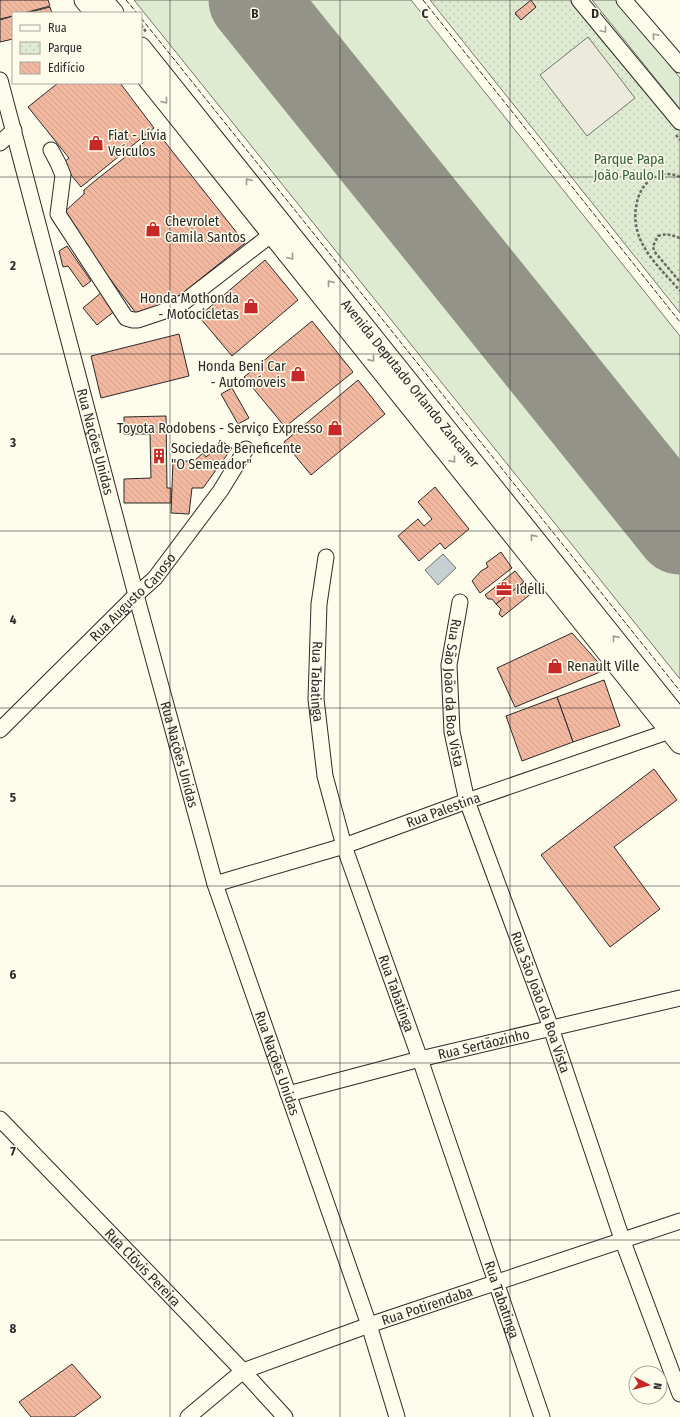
<svg xmlns="http://www.w3.org/2000/svg" width="680" height="1417" viewBox="0 0 680 1417" font-family="'Fira Sans Condensed',sans-serif">
<defs>
<pattern id="park-dots" width="8" height="8" patternUnits="userSpaceOnUse"><rect width="8" height="8" fill="#deebd1"/><path d="M2 2h.1M6 6h.1" fill="none" stroke="#bfcab4" stroke-width="1.8" stroke-linecap="round"/></pattern>
<pattern id="building-back-hatch" width="6" height="6" patternUnits="userSpaceOnUse"><rect width="6" height="6" fill="#f2b8a0"/><path d="M-1 5l2 2M0 0l6 6M5-1l2 2" fill="none" stroke="#d09e8a"/></pattern>
</defs>
<rect width="100%" height="100%" fill="#fdfbea"/>
<g fill="#deebd1" stroke="#74746e">
<path d="M 134,0 L 223,0 L 680,566 L 680,679 Z"/>
<path d="M 282,0 L 411,0 L 680,336 L 680,497 Z"/>
<path d="M 592,0 L 617,0 L 680,78 L 680,109 Z"/>
</g>
<path fill="url(#park-dots)" stroke="#74746e" fill-rule="evenodd" d="M 430,0 L 576,0 L 680,128 L 680,313 ZM 531,1 L 536,7 L 521,20 L 515,14 Z"/>
<path fill="#eceadb" stroke="#74746e" d="M 588,37 L 635,98 L 587,136 L 540,75 Z"/>
<path fill="#c7d0d0" stroke="#74746e" d="M 443,554 L 456,568 L 438,585 L 425,570 Z"/>
<g fill="none" stroke-linecap="round" stroke-linejoin="round">
<path stroke="#94938a" stroke-width="89" d="M 253,0 L 680,530"/>
</g>
<g fill="url(#building-back-hatch)" stroke="#2b2b2b">
<path d="M 0,0 L 48,0 L 50,6 L 24,13 L 13,13 L 13,16 L 0,19 Z"/>
<path d="M 531,0 L 536,7 L 521,20 L 515,13 Z"/>
<path d="M 50,7 L 52,13 L 26,13 Z"/>
<path d="M 13,16 L 13,39 L 0,42 L 0,20 Z"/>
<path d="M 58,83 L 120,83 L 154,128 L 81,187 L 62,164 L 69,158 L 28,107 Z"/>
<path d="M 157,132 L 245,243 L 169,304 L 139,317 L 61,215 L 84,194 L 84,190 L 96,180 Z"/>
<path d="M 67,246 L 91,281 L 83,287 L 68,266 L 63,267 L 59,251 Z"/>
<path d="M 265,260 L 298,300 L 232,356 L 201,319 L 206,315 L 204,312 Z"/>
<path d="M 102,292 L 116,310 L 97,325 L 83,308 Z"/>
<path d="M 312,321 L 353,372 L 285,427 L 244,377 Z"/>
<path d="M 179,334 L 189,376 L 101,398 L 91,356 Z"/>
<path d="M 358,380 L 385,414 L 311,475 L 284,442 Z"/>
<path d="M 232,388 L 249,418 L 238,424 L 221,394 Z"/>
<path d="M 166,416 L 167,488 L 171,488 L 171,503 L 124,503 L 124,479 L 151,478 L 150,434 L 124,434 L 124,417 Z"/>
<path d="M 220,440 L 232,448 L 203,488 L 192,488 L 189,514 L 171,513 L 173,461 L 194,461 L 203,453 L 206,457 L 217,448 Z"/>
<path d="M 435,487 L 469,529 L 445,549 L 440,543 L 419,561 L 398,536 L 418,519 L 424,526 L 432,519 L 418,502 Z"/>
<path d="M 501,552 L 512,568 L 480,593 L 472,581 L 481,571 L 488,567 L 486,563 Z"/>
<path d="M 515,571 L 524,582 L 496,604 L 492,599 L 488,599 L 485,595 Z"/>
<path d="M 524,582 L 532,593 L 502,617 L 499,614 L 501,609 L 496,604 Z"/>
<path d="M 572,633 L 605,670 L 515,707 L 497,668 Z"/>
<path d="M 604,680 L 620,726 L 573,742 L 557,697 Z"/>
<path d="M 557,697 L 573,742 L 522,761 L 506,716 Z"/>
<path d="M 654,769 L 677,800 L 614,847 L 660,909 L 610,947 L 541,855 Z"/>
<path d="M 72,1364 L 101,1397 L 74,1417 L 31,1417 L 19,1402 Z"/>
</g>
<g fill="none" stroke-linecap="round" stroke-linejoin="round">
<defs>
<g id="minor">
<path d="M 579,0 L 680,122"/>
<path d="M 624,0 L 680,65"/>
<path id="s1" d="M 0,80 L 136,595 L 215,884 L 369,1325 L 397,1417"/>
<path d="M 0,143 L 14,130"/>
<path d="M 51,150 L 58,163 L 63,175 L 58,214 L 126,318 L 133,320 L 138,320 L 162,312 L 184,302 L 272,234"/>
<path id="s2" d="M 326,557 L 319,604 L 316,699 L 325,776 L 344,846 L 420,1059 L 542,1417"/>
<path id="s3" d="M 460,602 L 449,665 L 452,732 L 467,801 L 551,1028 L 622,1239 L 680,1394"/>
<path id="s4" d="M 0,730 L 136,595 L 155,578 L 221,490 L 246,449"/>
<path id="s5" d="M 215,884 L 344,846 L 467,801 L 670,731 L 677,726"/>
<path id="s6" d="M 288,1094 L 420,1059 L 680,998"/>
<path id="s7" d="M 0,1119 L 243,1371 L 285,1417"/>
<path id="s8" d="M 188,1417 L 243,1371 L 372,1324 L 680,1221"/>
</g>
<g id="major">
<path d="M 84,0 L 95,13"/>
<path d="M 103,0 L 114,13"/>
<path id="s9" d="M 141,47 L 680,720"/>
<path d="M 141,71 L 680,744"/>
</g>
</defs>
<use href="#minor" stroke="#2b2b2b" stroke-width="17"/>
<use href="#major" stroke="#2b2b2b" stroke-width="21"/>
<g stroke="#6a6964" stroke-width="2.5" stroke-dasharray="3 2" stroke-linecap="butt">
<path d="M 141,25 L 147,33"/>
<path d="M 676,135 L 680,140"/>
<path d="M 680,177 C 670,172 657,173 649,181 C 642,187 639,194 637,202 C 628,241 657,264 680,291"/>
<path d="M 680,238 C 671,235 668,233 658,236 L 653,246 L 654,251 L 680,282"/>
</g>
<use href="#minor" stroke="#fdfbea" stroke-width="15"/>
<use href="#major" stroke="#fdfbea" stroke-width="19"/>
<g stroke="#2b2b2b" stroke-width="1" stroke-dasharray="5 2" stroke-linecap="butt">
<path d="M 126,0 L 137,13"/>
<path d="M 423,0 L 680,322"/>
<path d="M 141,18 L 680,691"/>
</g>
</g>
<defs><path id="oneway-chevron" d="M-2-3.5L2.5 0L-2 3.5" fill="none" stroke-width="1.6" stroke-linecap="round" stroke-linejoin="round"/></defs>
<g stroke="#9e9d94">
<use href="#oneway-chevron" transform="translate(604 30) rotate(50)"/>
<use href="#oneway-chevron" transform="translate(655 36) rotate(-130)"/>
<use href="#oneway-chevron" transform="translate(165 101) rotate(51)"/>
<use href="#oneway-chevron" transform="translate(248 181) rotate(-129)"/>
<use href="#oneway-chevron" transform="translate(291 257) rotate(51)"/>
<use href="#oneway-chevron" transform="translate(330 283) rotate(-129)"/>
<use href="#oneway-chevron" transform="translate(372 359) rotate(51)"/>
<use href="#oneway-chevron" transform="translate(453 460) rotate(51)"/>
<use href="#oneway-chevron" transform="translate(533 537) rotate(-129)"/>
<use href="#oneway-chevron" transform="translate(615 638) rotate(-129)"/>
</g>
<path fill="none" stroke="#2b2b2b" stroke-width="1" stroke-opacity="0.55" d="M 170,0 L 170,1417M 340,0 L 340,1417M 510,0 L 510,1417M 0,177 L 680,177M 0,354 L 680,354M 0,531 L 680,531M 0,708 L 680,708M 0,886 L 680,886M 0,1063 L 680,1063M 0,1240 L 680,1240"/>
<defs>
<symbol id="shop-bare" viewBox="-9 -9 18 18"><path d="M-5-2.5h2.3a2.7 3.5 0 0 1 5.4 0H5L5.5 6h-11ZM-1.5-2.5h3a1.5 2.3 0 0 0-3 0Z" fill="#c62828" stroke="#fdfbea" stroke-width="2.5" paint-order="stroke"/></symbol>
<symbol id="building-bare" viewBox="-9 -9 18 18"><path d="M-4-6H4V6H1V3H-1V6H-4ZM-2.5-4.3h1.7v1.8h-1.7ZM.8-4.3h1.7v1.8H.8ZM-2.5-1h1.7V.8h-1.7ZM.8-1h1.7V.8H.8Z" fill="#c62828" stroke="#fdfbea" stroke-width="2.5" paint-order="stroke"/></symbol>
<symbol id="office-bare" viewBox="-9 -9 18 18"><path d="M-6-3h4V-5.5h4V-3h4V5H-6ZM-1-4.5V-3h2v-1.5ZM-6 0V1H6V0Z" fill="#c62828" stroke="#fdfbea" stroke-width="2.5" paint-order="stroke"/></symbol>
</defs>
<g fill-rule="evenodd">
<use href="#shop-bare" x="85" y="132" width="22" height="22"/>
<use href="#shop-bare" x="142" y="218" width="22" height="22"/>
<use href="#shop-bare" x="240" y="295" width="22" height="22"/>
<use href="#shop-bare" x="287" y="363" width="22" height="22"/>
<use href="#shop-bare" x="324" y="417" width="22" height="22"/>
<use href="#building-bare" x="148" y="445" width="22" height="22"/>
<use href="#office-bare" x="493" y="578" width="22" height="22"/>
<use href="#shop-bare" x="544" y="655" width="22" height="22"/>
</g>
<g text-anchor="middle" dominant-baseline="central" stroke-width="3" stroke-linejoin="round" paint-order="stroke">
<g font-size="14" fill="#2b2b2b" stroke="#fdfbea" text-anchor="start">
<text x="108" y="135">Fiat - Lívia<tspan x="108" dy="16">Veículos</tspan></text>
<text x="165" y="221">Chevrolet<tspan x="165" dy="16">Camila Santos</tspan></text>
<text x="239" y="298" text-anchor="end">Honda Mothonda<tspan x="239" dy="16">- Motocicletas</tspan></text>
<text x="286" y="366" text-anchor="end">Honda Beni Car<tspan x="286" dy="16">- Automóveis</tspan></text>
<text x="323" y="428" text-anchor="end">Toyota Rodobens - Serviço Expresso</text>
<text x="171" y="448">Sociedade Beneficente<tspan x="171" dy="16">"O Semeador"</tspan></text>
<text x="516" y="589">Idélli</text>
<text x="567" y="666">Renault Ville</text>
</g>
<g font-size="14" fill="#34623c" stroke="#fdfbea">
<text x="629" y="159">Parque Papa<tspan x="629" dy="16">João Paulo II</tspan></text>
</g>
<g font-size="14" fill="#2b2b2b" stroke="#fdfbea">
<text stroke="none"><textPath href="#s9" startOffset="431">Avenida Deputado Orlando Zancaner</textPath></text>
<text stroke="none"><textPath href="#s1" startOffset="374">Rua Nações Unidas</textPath></text>
<text stroke="none"><textPath href="#s4" startOffset="188">Rua Augusto Canoso</textPath></text>
<text stroke="none"><textPath href="#s2" startOffset="125">Rua Tabatinga</textPath></text>
<text stroke="none"><textPath href="#s3" startOffset="92">Rua São João da Boa Vista</textPath></text>
<text stroke="none"><textPath href="#s1" startOffset="698">Rua Nações Unidas</textPath></text>
<text stroke="none"><textPath href="#s5" startOffset="240">Rua Palestina</textPath></text>
<text stroke="none"><textPath href="#s2" startOffset="449">Rua Tabatinga</textPath></text>
<text stroke="none"><textPath href="#s3" startOffset="416">Rua São João da Boa Vista</textPath></text>
<text stroke="none"><textPath href="#s6" startOffset="202">Rua Sertãozinho</textPath></text>
<text stroke="none"><textPath href="#s1" startOffset="1022">Rua Nações Unidas</textPath></text>
<text stroke="none"><textPath href="#s7" startOffset="206">Rua Clóvis Pereira</textPath></text>
<text stroke="none"><textPath href="#s2" startOffset="773">Rua Tabatinga</textPath></text>
<text stroke="none"><textPath href="#s8" startOffset="267">Rua Potirendaba</textPath></text>
</g>
</g>
<g font-size="13" text-anchor="middle" font-weight="bold" fill="#2b2b2b" stroke="#fdfbea" stroke-width="3" stroke-linejoin="round" paint-order="stroke">
<text x="255" y="18">B</text>
<text x="425" y="18">C</text>
<text x="595" y="18">D</text>
<text x="13" y="270">2</text>
<text x="13" y="447">3</text>
<text x="13" y="624">4</text>
<text x="13" y="802">5</text>
<text x="13" y="979">6</text>
<text x="13" y="1156">7</text>
<text x="13" y="1333">8</text>
</g>
<rect x="12" y="12" width="130" height="72" fill="#fdfbea" stroke="#a9a89e"/>
<rect x="20" y="25" width="20" height="6" fill="#fdfbea" stroke="#a9a89e"/>
<text x="48" y="32" font-size="12" fill="#2b2b2b">Rua</text>
<rect x="20" y="42" width="20" height="12" fill="url(#park-dots)" stroke="#a9a89e"/>
<text x="48" y="52" font-size="12" fill="#2b2b2b">Parque</text>
<rect x="20" y="62" width="20" height="12" fill="url(#building-back-hatch)" stroke="#a9a89e"/>
<text x="48" y="72" font-size="12" fill="#2b2b2b">Edifício</text>
<g transform="translate(648 1385) rotate(97)"><circle r="19" fill="#fdfbea" stroke="#a9a89e"/>
<path d="M0-3L7 15L0 10L-7 15Z" fill="#c62828"/>
<text y="-6" font-size="11" font-weight="bold" text-anchor="middle" fill="#2b2b2b">N</text>
</g>
</svg>
